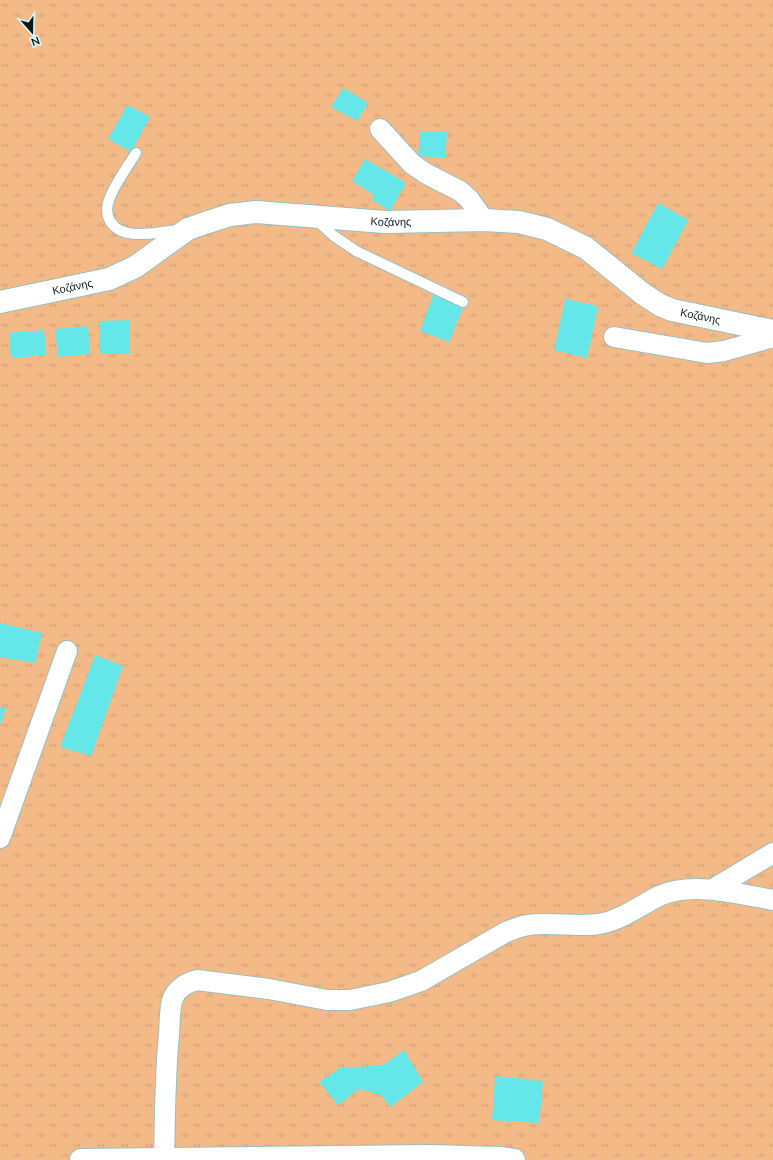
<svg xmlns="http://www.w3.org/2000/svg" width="773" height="1160" viewBox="0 0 773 1160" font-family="'Nunito Sans',sans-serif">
<defs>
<pattern id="park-tufts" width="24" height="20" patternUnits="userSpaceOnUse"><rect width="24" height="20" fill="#f3ba88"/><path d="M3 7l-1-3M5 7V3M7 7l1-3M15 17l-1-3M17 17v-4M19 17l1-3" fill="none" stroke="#cf9f75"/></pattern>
</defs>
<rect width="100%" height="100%" fill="#d8fdfd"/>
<rect fill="url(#park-tufts)" x="0" y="0" width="773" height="1160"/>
<g fill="#65e7e9">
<path d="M 343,88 L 368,103 L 357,121 L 331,107 Z"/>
<path d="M 127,105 L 150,117 L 131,152 L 108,139 Z"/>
<path d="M 420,132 L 447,132 L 445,158 L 418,156 Z"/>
<path d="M 365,159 L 406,183 L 390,211 L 371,199 L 374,195 L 352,181 Z"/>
<path d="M 658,203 L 688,220 L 662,269 L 631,253 Z"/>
<path d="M 433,295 L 463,307 L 449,342 L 420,331 Z"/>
<path d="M 565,299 L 598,306 L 587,358 L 554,350 Z"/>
<path d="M 130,320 L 130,354 L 100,354 L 99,321 Z"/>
<path d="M 88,326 L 90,354 L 58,357 L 55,329 Z"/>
<path d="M 44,330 L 46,355 L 11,358 L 9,333 Z"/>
<path d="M 0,623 L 42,633 L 35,663 L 0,657 Z"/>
<path d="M 95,655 L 123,666 L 91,756 L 60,747 Z"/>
<path d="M 0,707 L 6,708 L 0,725 Z"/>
<path d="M 404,1050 L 423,1082 L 390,1107 L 381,1095 L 359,1089 L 338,1105 L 319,1082 L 340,1068 L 383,1065 Z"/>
<path d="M 495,1076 L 543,1081 L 539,1123 L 492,1120 Z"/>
</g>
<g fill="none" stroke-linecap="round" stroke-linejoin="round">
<defs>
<g id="lane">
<path d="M 136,153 C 128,166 117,181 111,195 C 107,204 105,212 110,221 C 122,242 158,232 178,230"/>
<path d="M 315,219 L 334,236 L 356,251 L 463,302"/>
</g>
<g id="street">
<path d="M 380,129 L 412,164 L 425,173 L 460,191 L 469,199 L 484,220"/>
<path d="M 614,337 L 707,353 L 724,351 L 773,337"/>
<path d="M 0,838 L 67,651"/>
<path d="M 713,889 L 773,853"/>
<path d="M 164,1158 C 165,1117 165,1075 169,1034 C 170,1022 169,1008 173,998 C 178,987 187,983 197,980 L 269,989 L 327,1000 L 350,1000 L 389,992 L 421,981 L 506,932 C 513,929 521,926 529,925 C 552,922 576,927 599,924 C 622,920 639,906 659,896 C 691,881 740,894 773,900"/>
</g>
<g id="secondary">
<path id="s1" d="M 0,302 L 109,279 L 135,267 L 188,229 L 205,223 L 230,215 L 256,212 L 385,222 L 484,220 L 519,222 L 547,229 L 586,248 L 643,294 L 660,305 L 672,310 L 773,331"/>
<path d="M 81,1160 L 430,1156 L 499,1158 L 514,1160"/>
</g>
</defs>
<use href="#lane" stroke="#9abebe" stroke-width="12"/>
<use href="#street" stroke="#9abebe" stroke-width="22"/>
<use href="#secondary" stroke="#9abebe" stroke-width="24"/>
<use href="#lane" stroke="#fff" stroke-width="10"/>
<use href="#street" stroke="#fff" stroke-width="20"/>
<use href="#secondary" stroke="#fff" stroke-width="22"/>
</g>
<g text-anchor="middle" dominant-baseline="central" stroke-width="3" stroke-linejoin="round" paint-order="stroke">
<g font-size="11" fill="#0c1a1a" stroke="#d8fdfd">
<text stroke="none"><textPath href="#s1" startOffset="411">Κοζάνης</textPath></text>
<text stroke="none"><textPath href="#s1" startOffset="74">Κοζάνης</textPath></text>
<text stroke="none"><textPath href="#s1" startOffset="747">Κοζάνης</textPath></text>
</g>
</g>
<g transform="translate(32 32) rotate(160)" stroke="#d8fdfd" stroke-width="3" paint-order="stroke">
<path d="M0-3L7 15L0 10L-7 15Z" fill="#0c1a1a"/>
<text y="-6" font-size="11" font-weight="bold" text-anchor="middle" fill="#0c1a1a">N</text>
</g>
</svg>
